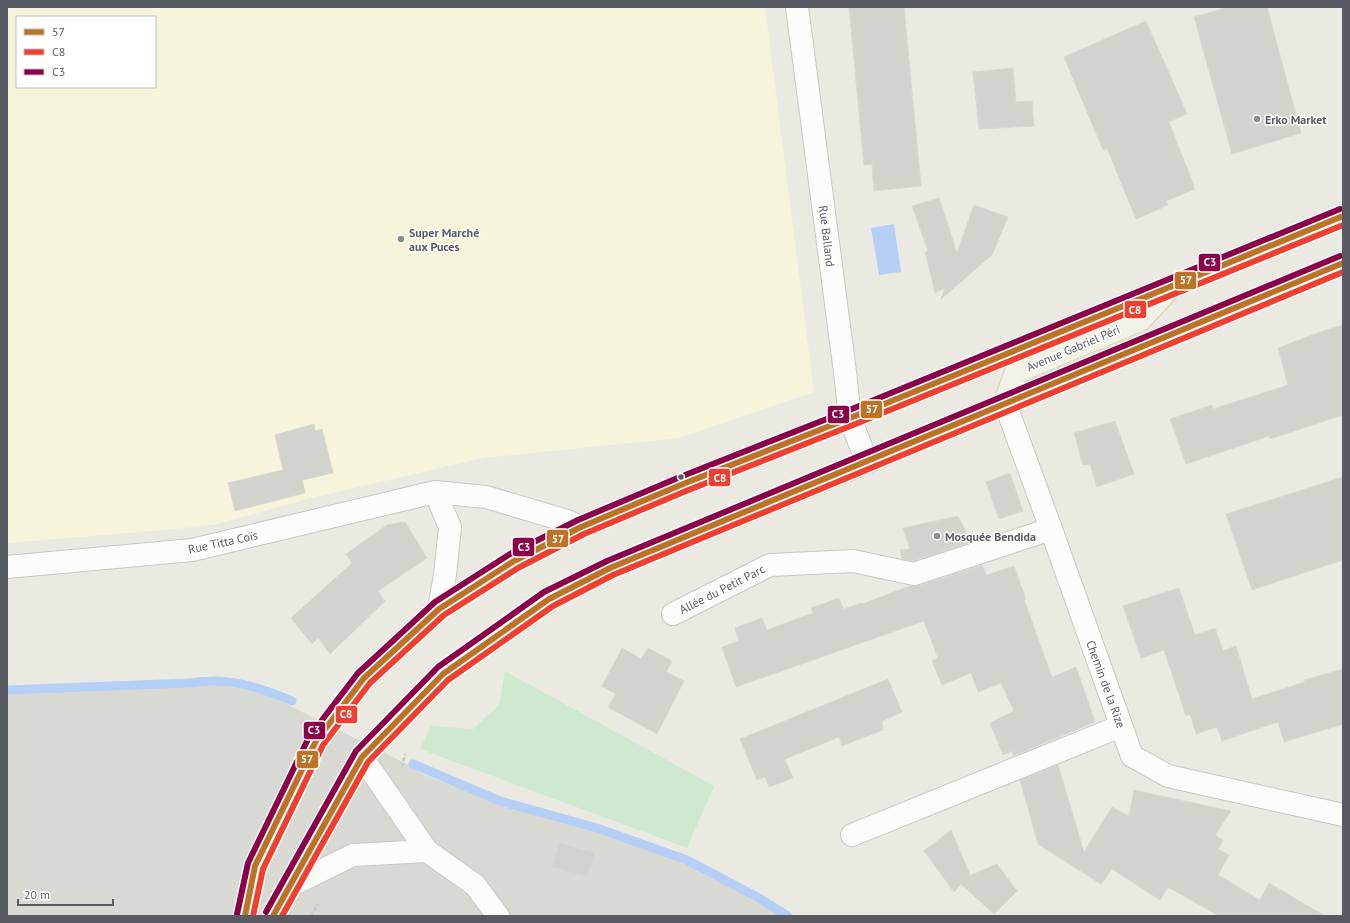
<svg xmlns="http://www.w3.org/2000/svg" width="1350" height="923" viewBox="0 0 1350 923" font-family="'PT Sans',sans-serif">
<rect width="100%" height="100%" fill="#eaeae3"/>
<path fill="#f6f4da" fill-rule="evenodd" d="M 7,7 L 765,7 L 814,392 L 679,438 L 483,458 L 307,499 L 217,524 L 176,529 L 7,543 ZM 17,17 L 155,17 L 155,87 L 17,87 Z"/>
<path fill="#d9d9d3" d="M 188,681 L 192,686 L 215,684 L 269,694 L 292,707 L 413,767 L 420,773 L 500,805 L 598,831 L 693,867 L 755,900 L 781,916 L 7,916 L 7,689 L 59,690 Z"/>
<path fill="#cfe9d0" d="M 505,671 L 714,786 L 687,848 L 420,749 L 431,726 L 473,729 L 499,705 Z"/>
<path fill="#b5cff7" d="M 894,224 L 901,272 L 879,275 L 871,228 Z"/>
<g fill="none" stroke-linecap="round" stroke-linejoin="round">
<g stroke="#b5cff7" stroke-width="9">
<path d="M 7,690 L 189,683 C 197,682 204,681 211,681 C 239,680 267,690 292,701"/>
<path d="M 413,764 L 500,801 L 597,828 L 687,860 L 759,898 L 788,916"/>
</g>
</g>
<g fill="#d3d3ce" stroke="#dad8d2">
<path d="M 849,7 L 904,7 L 921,186 L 874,191 L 872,164 L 864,165 Z"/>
<path d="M 1229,7 L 1267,7 L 1301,133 L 1232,154 L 1194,17 Z"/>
<path d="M 1146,21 L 1187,114 L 1169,122 L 1195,189 L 1166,201 L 1168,205 L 1136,219 L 1107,148 L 1103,150 L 1064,57 Z"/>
<path d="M 1013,68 L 1016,102 L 1032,101 L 1034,126 L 979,129 L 973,72 Z"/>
<path d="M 939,198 L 957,253 L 974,205 L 1008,217 L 992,255 L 941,299 L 945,288 L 935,293 L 925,252 L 928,251 L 912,206 Z"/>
<path d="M 1343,325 L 1343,415 L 1270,439 L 1269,436 L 1186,464 L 1170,419 L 1212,405 L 1213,409 L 1288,385 L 1278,348 L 1323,331 Z"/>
<path d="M 1115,421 L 1134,474 L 1097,487 L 1090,464 L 1083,465 L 1074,433 Z"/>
<path d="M 314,424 L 315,431 L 322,429 L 333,473 L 302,480 L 305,493 L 235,511 L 228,483 L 283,470 L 275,435 Z"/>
<path d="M 1010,473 L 1023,511 L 999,519 L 986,482 Z"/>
<path d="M 1343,477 L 1343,560 L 1252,590 L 1226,514 Z"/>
<path d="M 958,516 L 971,542 L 913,561 L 902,559 L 900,550 L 910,549 L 903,528 Z"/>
<path d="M 405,522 L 427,558 L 378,591 L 385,601 L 330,654 L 318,638 L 312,644 L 291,618 L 352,563 L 346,554 L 387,525 Z"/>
<path d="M 982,565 L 987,575 L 1014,566 L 1026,599 L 1024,600 L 1052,677 L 1076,667 L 1095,722 L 1013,756 L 1012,751 L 1003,755 L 990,723 L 1014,711 L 1001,683 L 978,692 L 971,673 L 942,685 L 932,661 L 938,658 L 924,621 L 736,687 L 722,647 L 739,641 L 735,628 L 762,618 L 767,630 L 813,613 L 811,608 L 839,598 L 843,609 L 862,603 L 862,604 L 910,586 L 918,586 Z"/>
<path d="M 1179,588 L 1195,635 L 1215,628 L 1223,651 L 1236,646 L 1252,699 L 1305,682 L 1304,680 L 1343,669 L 1343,724 L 1284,742 L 1278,722 L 1222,741 L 1217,727 L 1196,734 L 1190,714 L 1186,716 L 1164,650 L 1141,658 L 1123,606 Z"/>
<path d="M 622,648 L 641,659 L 648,648 L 672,661 L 666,672 L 684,681 L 657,734 L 608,707 L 616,694 L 602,686 Z"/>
<path d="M 888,679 L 902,712 L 882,721 L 883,730 L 842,746 L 839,737 L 785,759 L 793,778 L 769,787 L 765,777 L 757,780 L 740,739 Z"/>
<path d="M 1058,765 L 1084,852 L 1112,807 L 1129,816 L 1134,790 L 1231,811 L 1215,835 L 1223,840 L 1218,849 L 1229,855 L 1218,875 L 1260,900 L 1269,883 L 1325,916 L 1219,916 L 1168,887 L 1160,900 L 1112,869 L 1101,884 L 1038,844 L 1020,780 Z"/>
<path d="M 951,830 L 970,875 L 969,876 L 997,864 L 1017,891 L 994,914 L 961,884 L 954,892 L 924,851 Z"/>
<path d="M 559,842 L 595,853 L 587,877 L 552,867 Z"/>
</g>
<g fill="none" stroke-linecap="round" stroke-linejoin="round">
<defs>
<g id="minor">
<path d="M 797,7 L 845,372 L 850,418 L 867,462"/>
<path d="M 1005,403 L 1051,529 L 1132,756 L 1168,776 L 1343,815"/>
<path d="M 435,492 L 450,527 L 445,575 L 439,609"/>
<path d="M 7,567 L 192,550 L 435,492 L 486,497 L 567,521 L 581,527"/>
<path d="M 673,614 L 770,565 L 853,561 L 914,574 L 1051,529"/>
<path d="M 362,757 L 427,851 L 475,885 L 498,916"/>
<path d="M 852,835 L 1121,726"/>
<path d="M 290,886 L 353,855 L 427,851"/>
</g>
<g id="primary">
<path d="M 1005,403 L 1016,372 L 1140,320 L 1167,291"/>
<path d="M 245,916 L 255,866 L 316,741 L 364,678 L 439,609 L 514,561 L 581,527 L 683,484 L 850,418 L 1343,216"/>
<path d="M 273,916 L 362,757 L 443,674 L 549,599 L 610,568 L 867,462 L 1005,403 L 1343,263"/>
</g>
</defs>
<use href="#minor" stroke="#c8c8c7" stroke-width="24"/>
<use href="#primary" stroke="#d5d1ae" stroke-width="24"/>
<g stroke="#c6ccca" stroke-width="2.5" stroke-dasharray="4 2" stroke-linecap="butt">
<path d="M 402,767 L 405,754"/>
<path d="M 311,916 L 318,904"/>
</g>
<use href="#minor" stroke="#fcfcfb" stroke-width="22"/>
<use href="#primary" stroke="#f2f2e6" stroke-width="22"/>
<defs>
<g id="bus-1">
<path d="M 245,916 L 255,866 L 316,741 L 364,678 L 439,609 L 514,561 L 581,527 L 683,484 L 850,418 L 1343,216"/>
<path d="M 273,916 L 362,757 L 443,674 L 549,599 L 610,568 L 1343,263"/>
</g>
<g id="bus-2">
<path d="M 253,916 L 263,869 L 323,745 L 370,683 L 444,615 L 518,568 L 584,534 L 686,491 L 853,425 L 1343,225"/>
<path d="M 282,916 L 368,762 L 448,680 L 553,606 L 613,575 L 1343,272"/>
</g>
<g id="bus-3">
<path d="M 266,912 L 356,751 L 438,667 L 544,592 L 607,561 L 1340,256"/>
<path d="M 237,914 L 248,863 L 309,737 L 358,673 L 435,602 L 510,554 L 578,520 L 680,477 L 847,411 L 1340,209"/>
</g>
</defs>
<use href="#bus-1" stroke="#fff" stroke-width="9"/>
<use href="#bus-2" stroke="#fff" stroke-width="9"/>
<use href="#bus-3" stroke="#fff" stroke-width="9"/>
<use href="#bus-1" stroke="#bc7326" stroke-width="6"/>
<use href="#bus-2" stroke="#ef3f30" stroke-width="6"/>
<use href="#bus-3" stroke="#8c004a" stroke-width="6"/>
</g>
<g fill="#8c8d8f" stroke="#fff" stroke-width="1.5">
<circle cx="1257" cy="119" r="4"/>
<circle cx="401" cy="239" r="4"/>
<circle cx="937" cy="536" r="4"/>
</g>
<circle fill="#595b62" stroke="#fff" stroke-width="1.5" cx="681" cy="477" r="3.5"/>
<g text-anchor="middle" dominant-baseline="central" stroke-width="3" stroke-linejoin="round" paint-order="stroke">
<g font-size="12" font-weight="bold" fill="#595b62" stroke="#fff" text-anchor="start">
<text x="1265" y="119">Erko Market</text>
<text x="409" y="232">Super Marché<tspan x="409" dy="14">aux Puces</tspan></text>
<text x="945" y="536">Mosquée Bendida</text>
</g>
<g font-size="12" fill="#595b62" stroke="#fff">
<text transform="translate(827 236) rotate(83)">Rue Balland</text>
<text transform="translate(1073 348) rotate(-23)">Avenue Gabriel Péri</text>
<text transform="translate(223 542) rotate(-12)">Rue Titta Coïs</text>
<text transform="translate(722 589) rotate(-27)">Allée du Petit Parc</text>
<text transform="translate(1106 684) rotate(70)">Chemin de la Rize</text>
</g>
</g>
<g stroke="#fff" stroke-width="1.5">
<rect x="1198" y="253" width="23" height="19" rx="4" fill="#8c004a"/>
<rect x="1174" y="271" width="23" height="19" rx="4" fill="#bc7326"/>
<rect x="1124" y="300" width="23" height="19" rx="4" fill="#ef3f30"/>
<rect x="860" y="400" width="23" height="19" rx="4" fill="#bc7326"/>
<rect x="827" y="405" width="23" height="19" rx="4" fill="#8c004a"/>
<rect x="708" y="468" width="23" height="19" rx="4" fill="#ef3f30"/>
<rect x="546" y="529" width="23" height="19" rx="4" fill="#bc7326"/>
<rect x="512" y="537" width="23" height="20" rx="4" fill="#8c004a"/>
<rect x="335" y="705" width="23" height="19" rx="4" fill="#ef3f30"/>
<rect x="303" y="721" width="23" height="19" rx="4" fill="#8c004a"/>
<rect x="296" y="750" width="23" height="19" rx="4" fill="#bc7326"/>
</g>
<g font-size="11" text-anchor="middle" font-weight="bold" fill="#fff">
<text x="1210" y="266">C3</text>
<text x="1186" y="284">57</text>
<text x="1135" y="314">C8</text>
<text x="872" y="413">57</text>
<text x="838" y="418">C3</text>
<text x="720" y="482">C8</text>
<text x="558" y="543">57</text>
<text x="524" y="551">C3</text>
<text x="346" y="718">C8</text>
<text x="314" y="734">C3</text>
<text x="307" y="763">57</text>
</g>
<rect width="1350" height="923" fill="none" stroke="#595b62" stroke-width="16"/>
<rect x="16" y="16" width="140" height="72" fill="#ffffff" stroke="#bdbdc0"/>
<rect x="24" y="29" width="20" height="6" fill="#bc7326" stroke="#bdbdc0"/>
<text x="52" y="36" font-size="12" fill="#595b62">57</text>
<rect x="24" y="49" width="20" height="6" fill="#ef3f30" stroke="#bdbdc0"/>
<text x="52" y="56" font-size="12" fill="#595b62">C8</text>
<rect x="24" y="69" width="20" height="6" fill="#8c004a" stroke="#bdbdc0"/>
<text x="52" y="76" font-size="12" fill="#595b62">C3</text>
<path d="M18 899v6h95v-6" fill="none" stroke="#595b62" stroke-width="2"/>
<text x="24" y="899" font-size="12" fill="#595b62" stroke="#ffffff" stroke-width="3" paint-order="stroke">20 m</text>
</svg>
